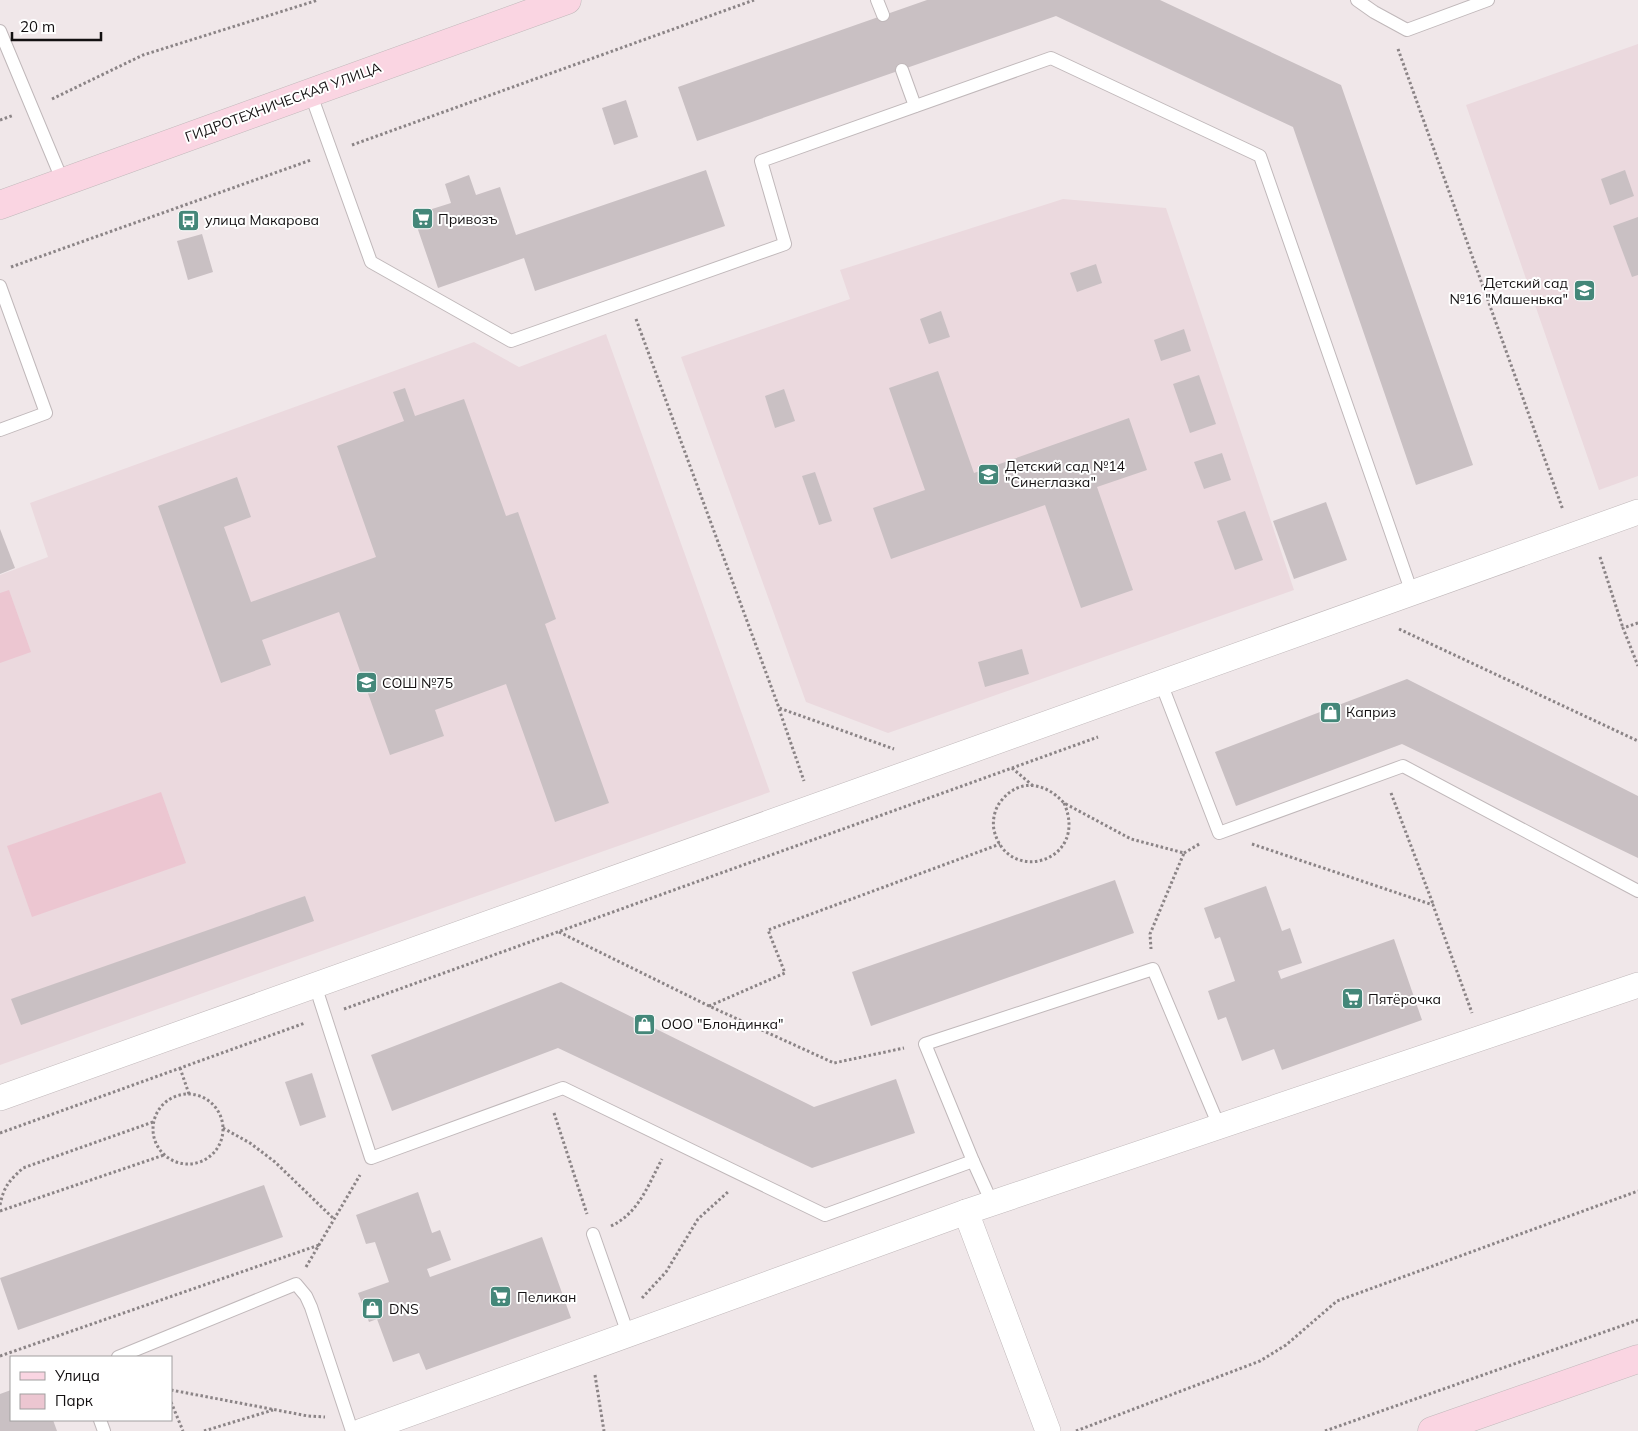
<svg xmlns="http://www.w3.org/2000/svg" width="1638" height="1431" viewBox="0 0 1638 1431" font-family="Mulish,sans-serif">
<rect width="100%" height="100%" fill="#f0e7e9"/>
<g fill="#ebd9de">
<path d="M 1638,44 L 1638,476 L 1599,490 L 1466,105 Z"/>
<path d="M 1063,199 L 1166,208 L 1294,590 L 888,733 L 806,702 L 681,357 L 850,299 L 840,270 Z"/>
<path d="M 606,334 L 770,792 L 0,1065 L 0,575 L 48,557 L 30,503 L 474,342 L 519,367 Z"/>
</g>
<g fill="#ecc6d1">
<path d="M 9,590 L 31,652 L 0,663 L 0,593 Z"/>
<path d="M 161,792 L 186,863 L 32,917 L 7,846 Z"/>
</g>
<g fill="#c9c0c3">
<path d="M 927,0 L 1160,0 L 1341,85 L 1473,465 L 1416,485 L 1293,127 L 1056,16 L 697,141 L 678,87 Z"/>
<path d="M 626,100 L 638,137 L 614,145 L 602,108 Z"/>
<path d="M 706,170 L 725,226 L 535,291 L 524,258 L 438,288 L 413,215 L 451,203 L 445,184 L 469,175 L 476,195 L 500,187 L 516,235 Z"/>
<path d="M 1625,170 L 1634,196 L 1610,205 L 1601,179 Z"/>
<path d="M 1638,217 L 1638,275 L 1632,277 L 1613,226 Z"/>
<path d="M 202,234 L 213,272 L 188,280 L 177,241 Z"/>
<path d="M 1096,264 L 1102,283 L 1077,292 L 1070,273 Z"/>
<path d="M 941,311 L 950,337 L 929,344 L 920,319 Z"/>
<path d="M 1184,329 L 1191,351 L 1161,361 L 1154,340 Z"/>
<path d="M 938,371 L 974,473 L 1129,418 L 1147,470 L 1097,487 L 1133,590 L 1081,608 L 1045,505 L 891,559 L 873,508 L 925,490 L 889,388 Z"/>
<path d="M 1199,375 L 1216,424 L 1190,433 L 1173,384 Z"/>
<path d="M 405,388 L 415,416 L 464,399 L 506,516 L 518,512 L 556,619 L 545,624 L 609,803 L 555,822 L 506,684 L 435,710 L 444,736 L 390,755 L 339,612 L 262,640 L 271,665 L 221,683 L 158,506 L 237,477 L 251,517 L 224,527 L 251,602 L 376,557 L 337,446 L 404,421 L 393,392 Z"/>
<path d="M 784,389 L 795,421 L 775,428 L 765,396 Z"/>
<path d="M 1222,453 L 1231,480 L 1204,489 L 1194,462 Z"/>
<path d="M 815,472 L 832,521 L 819,525 L 802,476 Z"/>
<path d="M 1326,502 L 1347,560 L 1294,579 L 1273,521 Z"/>
<path d="M 1245,511 L 1263,560 L 1235,570 L 1217,521 Z"/>
<path d="M 0,529 L 15,568 L 0,574 Z"/>
<path d="M 1022,649 L 1029,674 L 985,687 L 978,662 Z"/>
<path d="M 1407,679 L 1638,796 L 1638,858 L 1402,744 L 1236,806 L 1215,752 Z"/>
<path d="M 1115,880 L 1134,933 L 871,1026 L 852,972 Z"/>
<path d="M 1266,886 L 1282,931 L 1290,928 L 1302,963 L 1278,971 L 1281,979 L 1394,939 L 1422,1020 L 1282,1070 L 1274,1049 L 1242,1061 L 1226,1017 L 1218,1020 L 1208,991 L 1235,981 L 1220,937 L 1215,939 L 1204,908 Z"/>
<path d="M 305,896 L 314,921 L 21,1025 L 11,999 Z"/>
<path d="M 561,982 L 814,1107 L 896,1079 L 915,1133 L 812,1168 L 558,1048 L 392,1111 L 371,1055 Z"/>
<path d="M 312,1073 L 326,1117 L 300,1126 L 285,1082 Z"/>
<path d="M 264,1185 L 283,1237 L 18,1330 L 0,1278 Z"/>
<path d="M 418,1192 L 432,1233 L 440,1230 L 451,1260 L 427,1269 L 430,1277 L 542,1237 L 571,1318 L 426,1370 L 419,1353 L 393,1362 L 377,1319 L 369,1322 L 358,1293 L 389,1282 L 375,1242 L 366,1244 L 356,1215 Z"/>
<path d="M 11,1390 L 11,1420 L 53,1420 L 57,1431 L 0,1431 L 0,1394 Z"/>
</g>
<g fill="none" stroke-linecap="round" stroke-linejoin="round">
<defs>
<g id="lane">
<path d="M 877,0 L 883,15"/>
<path d="M 1357,0 L 1374,12 L 1407,30 L 1488,0"/>
<path d="M 0,31 L 63,182"/>
<path d="M 902,70 L 915,106"/>
<path d="M 310,92 L 371,262 L 511,341 L 785,244 L 761,161 L 1051,58 L 1260,156 L 1412,593"/>
<path d="M 0,286 L 46,413 L 0,430"/>
<path d="M 1161,683 L 1219,833 L 1403,766 L 1638,891"/>
<path d="M 315,985 L 371,1158 L 563,1088 L 825,1215 L 973,1161 L 925,1044 L 1153,969 L 1219,1126"/>
<path d="M 973,1161 L 992,1203"/>
<path d="M 593,1234 L 628,1334"/>
<path d="M 118,1357 L 296,1284 L 306,1296 L 311,1307 L 352,1431"/>
<path d="M 100,1420 L 104,1431"/>
</g>
<g id="street">
<path d="M 0,1098 L 1638,512"/>
<path d="M 966,1212 L 1048,1431"/>
<path d="M 362,1431 L 966,1212 L 1638,985"/>
</g>
<g id="secondary">
<path d="M 0,205 L 567,0"/>
<path d="M 1432,1431 L 1638,1359"/>
</g>
</defs>
<use href="#lane" stroke="#c0b8ba" stroke-width="14"/>
<use href="#street" stroke="#c0b8ba" stroke-width="26"/>
<use href="#secondary" stroke="#c0b8ba" stroke-width="29"/>
<g stroke="#8b8486" stroke-width="3" stroke-dasharray="2.5 2.5" stroke-linecap="butt">
<path d="M 1398,49 L 1563,510"/>
<path d="M 52,99 L 143,55 L 318,0"/>
<path d="M 0,120 L 14,115"/>
<path d="M 352,145 L 754,0"/>
<path d="M 11,267 L 311,160"/>
<path d="M 636,319 L 779,708 L 894,749"/>
<path d="M 1600,557 L 1623,628"/>
<path d="M 1638,623 L 1623,628 L 1638,666"/>
<path d="M 1399,629 L 1638,741"/>
<path d="M 779,709 L 804,781"/>
<path d="M 1012,768 L 1032,785"/>
<path d="M 1391,793 L 1433,904"/>
<path d="M 1064,803 C 1090,862 1007,886 994,830 C 992,820 995,808 1001,801 C 1020,777 1046,783 1064,803 L 1131,839 L 1184,853 L 1150,934 L 1151,949"/>
<path d="M 1252,844 L 1433,905 L 1472,1013"/>
<path d="M 1184,853 L 1201,843"/>
<path d="M 559,932 L 709,1006 L 834,1063 L 904,1048"/>
<path d="M 709,1006 L 785,973 L 768,930 L 1000,844"/>
<path d="M 344,1009 L 1098,737"/>
<path d="M 180,1068 L 189,1094"/>
<circle cx="188" cy="1129" r="35"/>
<path d="M 554,1113 L 587,1214"/>
<path d="M 223,1128 L 250,1143 L 275,1162 L 334,1219"/>
<path d="M 0,1133 L 305,1023"/>
<path d="M 0,1205 C 4,1186 9,1181 23,1168 L 153,1122"/>
<path d="M 0,1211 L 164,1155"/>
<path d="M 611,1226 C 639,1213 648,1185 662,1159"/>
<path d="M 306,1267 L 360,1175"/>
<path d="M 642,1298 L 666,1272 L 698,1219 L 729,1191"/>
<path d="M 0,1356 L 319,1245"/>
<path d="M 595,1375 L 604,1431"/>
<path d="M 171,1390 L 308,1416 L 325,1417"/>
<path d="M 171,1402 L 183,1431"/>
<path d="M 204,1431 L 273,1410"/>
<path d="M 1076,1431 L 1260,1361 L 1286,1345 L 1337,1301 L 1638,1191"/>
<path d="M 1325,1431 L 1638,1320"/>
</g>
<use href="#lane" stroke="#fff" stroke-width="12"/>
<use href="#street" stroke="#fff" stroke-width="25"/>
<use href="#secondary" stroke="#fad5e2" stroke-width="28"/>
</g>
<defs>
<symbol id="supermarket-square" viewBox="-11 -11 22 22"><rect x="-9" y="-9" width="18" height="18" rx="4" fill="#448779" stroke="#fff"/><path d="M-6-5.5h2.5l.6 2H6L4.5 2H-2.5L-4.4-4H-6ZM-1.5 3.2a1.3 1.3 0 1 0 .1 0ZM3 3.2a1.3 1.3 0 1 0 .1 0Z" fill="#fff"/></symbol>
<symbol id="bus-square" viewBox="-11 -11 22 22"><rect x="-9" y="-9" width="18" height="18" rx="4" fill="#448779" stroke="#fff"/><path d="M-5-6H5V4H4V6H2V4H-2V6H-4V4H-5ZM-3.5-4V0h7V-4ZM-3.5 1.2v1.5H-2V1.2ZM2 1.2v1.5H3.5V1.2Z" fill="#fff"/></symbol>
<symbol id="school-square" viewBox="-11 -11 22 22"><rect x="-9" y="-9" width="18" height="18" rx="4" fill="#448779" stroke="#fff"/><path d="M0-5L7-2L0 1L-7-2ZM-4 1L0 2.5L4 1V4Q0 6-4 4Z" fill="#fff"/></symbol>
<symbol id="shop-square" viewBox="-11 -11 22 22"><rect x="-9" y="-9" width="18" height="18" rx="4" fill="#448779" stroke="#fff"/><path d="M-5-2.5h2.3a2.7 3.5 0 0 1 5.4 0H5L5.5 6h-11ZM-1.5-2.5h3a1.5 2.3 0 0 0-3 0Z" fill="#fff"/></symbol>
</defs>
<g fill-rule="evenodd">
<use href="#supermarket-square" x="410" y="206" width="25" height="25"/>
<use href="#bus-square" x="176" y="208" width="25" height="25"/>
<use href="#school-square" x="1572" y="278" width="25" height="25"/>
<use href="#school-square" x="976" y="462" width="25" height="25"/>
<use href="#school-square" x="354" y="670" width="25" height="25"/>
<use href="#shop-square" x="1318" y="700" width="25" height="25"/>
<use href="#supermarket-square" x="1340" y="986" width="25" height="25"/>
<use href="#shop-square" x="632" y="1012" width="25" height="25"/>
<use href="#supermarket-square" x="488" y="1284" width="25" height="25"/>
<use href="#shop-square" x="360" y="1296" width="25" height="25"/>
</g>
<g text-anchor="middle" dominant-baseline="central" stroke-width="4" stroke-linejoin="round" paint-order="stroke">
<g font-size="14" fill="#131011" stroke="#fff">
<text transform="translate(283 102) rotate(-20)">ГИДРОТЕХНИЧЕСКАЯ УЛИЦА</text>
</g>
<g font-size="14" fill="#131011" stroke="#fff" text-anchor="start">
<text x="438" y="219">Привозъ</text>
<text x="205" y="220">улица Макарова</text>
<text x="1568" y="283" text-anchor="end">Детский сад<tspan x="1568" dy="16">№16 "Машенька"</tspan></text>
<text x="1005" y="466">Детский сад №14<tspan x="1005" dy="16">"Синеглазка"</tspan></text>
<text x="382" y="683">СОШ №75</text>
<text x="1346" y="712">Каприз</text>
<text x="1368" y="999">Пятёрочка</text>
<text x="661" y="1024">ООО "Блондинка"</text>
<text x="517" y="1297">Пеликан</text>
<text x="389" y="1309">DNS</text>
</g>
</g>
<rect x="10" y="1356" width="162" height="65" fill="#ffffff" stroke="#a19fa0"/>
<rect x="20" y="1372" width="25" height="8" fill="#fad5e2" stroke="#a19fa0"/>
<text x="55" y="1381" font-size="15" fill="#131011">Улица</text>
<rect x="20" y="1394" width="25" height="15" fill="#ecc6d1" stroke="#a19fa0"/>
<text x="55" y="1406" font-size="15" fill="#131011">Парк</text>
<path d="M12 32v8h89v-8" fill="none" stroke="#131011" stroke-width="2.5"/>
<text x="20" y="32" font-size="15" fill="#131011" stroke="#ffffff" stroke-width="4" paint-order="stroke">20 m</text>
</svg>
